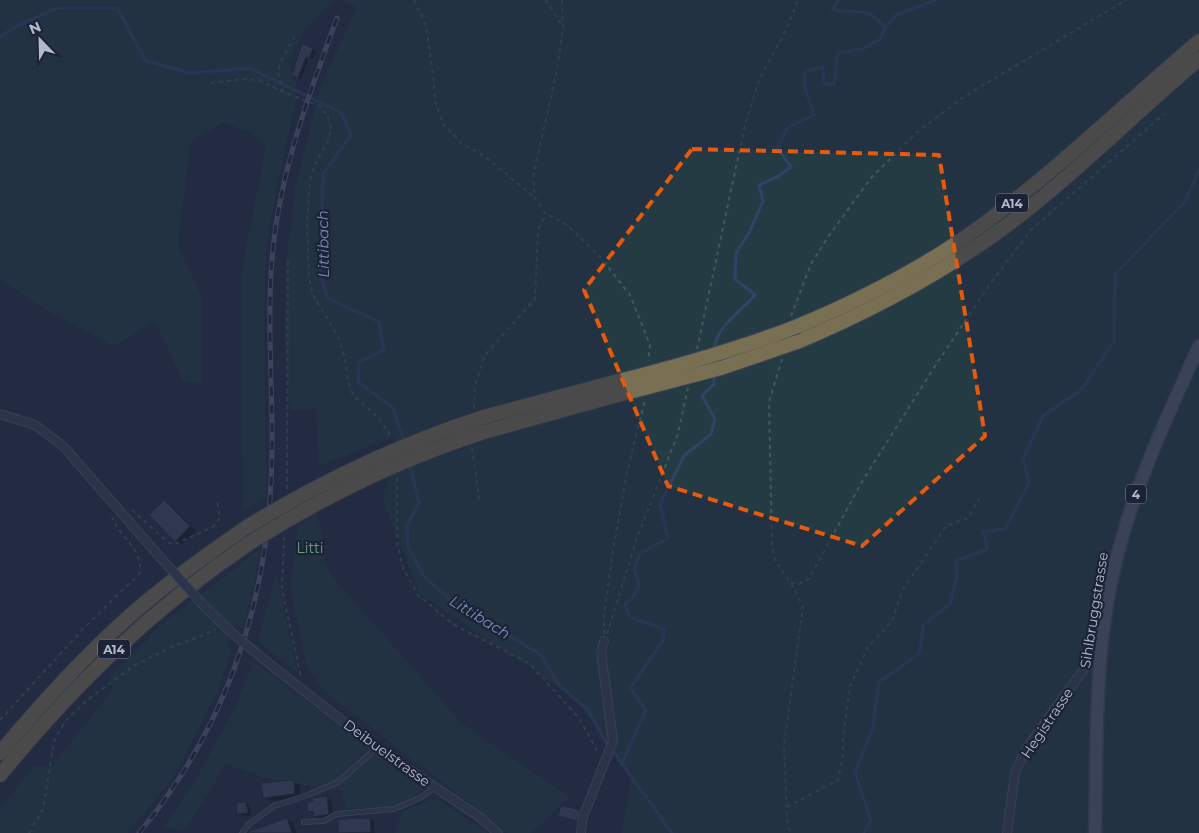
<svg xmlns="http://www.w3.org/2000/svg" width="1199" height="833" viewBox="0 0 1199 833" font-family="Montserrat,sans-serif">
<rect width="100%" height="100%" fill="#222c42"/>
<g fill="#243b43">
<path d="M 0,0 L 335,0 L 306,28 L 288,62 L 296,85 L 296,102 L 279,175 L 266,249 L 264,317 L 266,498 L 242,511 L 241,274 L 266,146 L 250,132 L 223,122 L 191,141 L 178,246 L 202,298 L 202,383 L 183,381 L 155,321 L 114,346 L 48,311 L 0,279 Z"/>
<path d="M 340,0 L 1199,0 L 1199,833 L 621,833 L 631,777 L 577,700 L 419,593 L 383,501 L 395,436 L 319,466 L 316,409 L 290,410 L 284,334 L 286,266 L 295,188 L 319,91 L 357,7 Z"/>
<path d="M 317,514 L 325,548 L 322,556 L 331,575 L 461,723 L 570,797 L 531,833 L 508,833 L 324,691 L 307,666 L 290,589 L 298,525 Z"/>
<path d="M 260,548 L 254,582 L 243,628 L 235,626 L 226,646 L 232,648 L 219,689 L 171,781 L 127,833 L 0,833 L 0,808 L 35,766 L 53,765 L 113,689 L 109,675 L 142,646 L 158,627 L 235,569 Z"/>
<path d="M 276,573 L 297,673 L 258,640 Z"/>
<path d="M 253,661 L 424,790 L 398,805 L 346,809 L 342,791 L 265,778 L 226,764 L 185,830 L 164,828 L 198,776 L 237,704 Z"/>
<path d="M 435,798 L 488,833 L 395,833 L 402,812 Z"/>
</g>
<g fill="#0007">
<path d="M 303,46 L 316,51 L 313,59 L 309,58 L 301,79 L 297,77 Z"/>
<path d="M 164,502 L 171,506 L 196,531 L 182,544 L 175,541 Z"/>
<path d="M 293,781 L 300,785 L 301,798 L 271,801 L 264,797 Z"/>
<path d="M 326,797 L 331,800 L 333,816 L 319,819 L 309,811 Z"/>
<path d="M 246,803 L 250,806 L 251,815 L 243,816 L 238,814 Z"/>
<path d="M 579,811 L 583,814 L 581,823 L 560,816 Z"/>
<path d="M 286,819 L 293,823 L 297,833 L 252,833 Z"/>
<path d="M 370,819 L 374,821 L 375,833 L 340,833 L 339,821 Z"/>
</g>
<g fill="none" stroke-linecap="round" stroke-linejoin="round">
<g stroke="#334169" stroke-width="3">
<path d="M 886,27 L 896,15 L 936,0"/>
<path d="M 0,38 L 11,29 L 57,8 L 117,8 L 146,61 L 190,73 L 250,68 L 342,113 L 351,135 L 323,174 L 320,272 L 327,298 L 379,322 L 384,350 L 359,362 L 358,382 L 393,408 L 404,441"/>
<path d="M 714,352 C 715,326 740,313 755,295 L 735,279 L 736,253 L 749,233 L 763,201 L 759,185 L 777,177 L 791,167 L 777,147 L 788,127 L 814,115 L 805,88 L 805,71 L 823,67 L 824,84 L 834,84 L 838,53 L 863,49 L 880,39 L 886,27 L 869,13 L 832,10 L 839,0"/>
<path d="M 410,465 L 419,503 L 407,525 L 408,547 L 423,575 L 448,598 L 541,655 L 559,685 L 588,710 L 604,739 L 672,833"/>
<path d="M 621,765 L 646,710 L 630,688 L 663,641 L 664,629 L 629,617 L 625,604 L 632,598 L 639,586 L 634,568 L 640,554 L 668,538 L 660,504 L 684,456 L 711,434 L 715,419 L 702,396 L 714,384 L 714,373"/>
<path d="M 864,833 L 871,820 L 855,773 L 873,727 L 879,682 L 920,653 L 923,625 L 950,604 L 957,575 L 956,561 L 988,549 L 983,532 L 1005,529 L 1029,483 L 1023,459 L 1043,416 L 1081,390 L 1114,341 L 1115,274 L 1184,203 L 1199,170"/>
</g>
</g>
<g fill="#3e4863" stroke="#1e2539">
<path d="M 302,44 L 313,48 L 309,59 L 306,57 L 298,78 L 292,76 L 296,61 Z"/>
<path d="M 164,500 L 190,526 L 175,542 L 149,515 Z"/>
<path d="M 294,780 L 295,794 L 263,798 L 261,783 Z"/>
<path d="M 327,796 L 329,814 L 314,817 L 313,811 L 308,812 L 307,802 L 313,801 L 312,798 Z"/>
<path d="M 246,802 L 248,813 L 237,814 L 236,803 Z"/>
<path d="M 561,805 L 580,810 L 577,821 L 558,816 Z"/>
<path d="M 287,818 L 292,833 L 248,833 L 248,832 Z"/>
<path d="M 370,818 L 371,832 L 338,833 L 338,819 Z"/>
</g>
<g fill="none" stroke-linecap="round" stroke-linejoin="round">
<defs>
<g id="service">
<path d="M 304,822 L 324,821 L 337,814 L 394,809 L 420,798 L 434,788"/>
<path d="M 242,833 L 249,824 L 274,806 L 308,795 L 338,782 L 377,748"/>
</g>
<g id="minor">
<path d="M 0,414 L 35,425 L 63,446 L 160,557"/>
<path d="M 205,607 L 233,634"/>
<path d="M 277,670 L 377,748 L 478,816 L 498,833"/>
<path d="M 581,833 L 583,817 L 613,741 L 601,652 L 604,641"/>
<path d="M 1007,833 L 1015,772 L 1026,749 L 1092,658 L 1101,651"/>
</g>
<path id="primary" d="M 1095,833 C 1097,745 1094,655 1114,569 C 1132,491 1166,419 1199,346"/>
<g id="motorway">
<path d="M 798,326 C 865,298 931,264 989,220 C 1063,165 1129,100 1199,41"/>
<path d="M 797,342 C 871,311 941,274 1006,226 C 1074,175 1134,114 1199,59"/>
<path d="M 484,417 L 611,383"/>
<path d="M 484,432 L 610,397"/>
<path d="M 0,753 C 45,699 92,647 146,602 C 178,575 212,551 247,527"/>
<path d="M 0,775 C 75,684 149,611 248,544"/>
</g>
</defs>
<use href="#service" stroke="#52596c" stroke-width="6"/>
<use href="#minor" stroke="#52596c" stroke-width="10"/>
<use href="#primary" stroke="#40475b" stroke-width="15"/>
<use href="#motorway" stroke="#3f4659" stroke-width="16"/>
<g stroke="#40575d" stroke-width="2" stroke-dasharray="4 4" stroke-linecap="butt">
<path d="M 414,0 L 426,25 L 433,75 L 435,101 L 443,124 L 461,143 L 486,157 L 535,198"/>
<path d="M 546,0 L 562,26"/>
<path d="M 562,0 L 563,28 L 557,70 L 533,177 L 535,198 L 546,214 L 567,225 L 601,258 L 630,295 L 650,345 L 648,361"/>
<path d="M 211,83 L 243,79 L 259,80 L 283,92 L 320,106 L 328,117 L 331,129 L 328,141 L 315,164 L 310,181 L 307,222 L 309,275 L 312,293 L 339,339 L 345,359 L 348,381 L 353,395 L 379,418 L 392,439"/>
<path d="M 283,92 L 278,72 L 280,63 L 295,36"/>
<path d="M 791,316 L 811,264 L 828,237 L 871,178 L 916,133 L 962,98 L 1126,0"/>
<path d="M 697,349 L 745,125 L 759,80 L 788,26 L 798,0"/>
<path d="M 782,359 L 769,402 L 772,543 L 775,561 L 791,583 L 803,607 L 784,745 L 787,820 L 790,833"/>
<path d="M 474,408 L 475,386 L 485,355 L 535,299 L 538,229 L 546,214"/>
<path d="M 472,448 L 480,503"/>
<path d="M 397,478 L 397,543 L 403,568 L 418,595 L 454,625 L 529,663 L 579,718 L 599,754"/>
<path d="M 287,489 L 288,261"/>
<path d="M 132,510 L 169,543 L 175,544 L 213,527 L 220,518 L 217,501"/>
<path d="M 284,537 L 282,590 L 301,677"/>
<path d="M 791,583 L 799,584 L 809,579 L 863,480 L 937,363 L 990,284 L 1031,230 L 1164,114"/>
<path d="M 604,634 L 604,615 L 613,551 L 627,472 L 645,400"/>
<path d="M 607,634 L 637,538 L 678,434 L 688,387"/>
<path d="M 0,720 L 84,628 L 139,574 C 145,550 119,537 112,517"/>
<path d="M 787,807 L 838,780 L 843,755 L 843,737 L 850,686 L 868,647 L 892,621 L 902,591 L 946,526 L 968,518 L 980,497"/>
<path d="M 29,833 L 43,809 L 54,741 L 66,720 L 91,697 L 135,665 L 172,647 L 216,630"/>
</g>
<use href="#service" stroke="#373e52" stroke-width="4"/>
<use href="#minor" stroke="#373e52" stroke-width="8"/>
<use href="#primary" stroke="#555d72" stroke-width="12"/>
<use href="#motorway" stroke="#796f53" stroke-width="14"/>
<defs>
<path id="rail" d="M 139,833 C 230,723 271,593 272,451 C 273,384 266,317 273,249 C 281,169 309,94 337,18"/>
</defs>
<use href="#rail" stroke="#586179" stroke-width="5"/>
<use href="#rail" stroke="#1c2337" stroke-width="3" stroke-dasharray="9" stroke-linecap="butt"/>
<defs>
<g id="minor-bridge">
<path d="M 160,557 L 205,607"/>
<path d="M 233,634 L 277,670"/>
</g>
<g id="motorway-bridge">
<path d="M 611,383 C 675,367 737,350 798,326"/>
<path d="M 610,397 L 721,368 L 797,342"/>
<path d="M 247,527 C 322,481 400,444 484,417"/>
<path d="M 248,544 C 322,497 400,459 484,432"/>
</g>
</defs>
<use href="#minor-bridge" stroke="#52596c" stroke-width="10" stroke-linecap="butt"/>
<use href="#motorway-bridge" stroke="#3f4659" stroke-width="16" stroke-linecap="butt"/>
<use href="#minor-bridge" stroke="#373e52" stroke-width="8"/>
<use href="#motorway-bridge" stroke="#796f53" stroke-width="14"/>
</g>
<path d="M0 0H1199V833H0ZM 692,149 L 939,155 L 985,436 L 862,546 L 668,486 L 584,290 Z" fill="#222c42" fill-opacity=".55" fill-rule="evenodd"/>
<path fill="none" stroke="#e8590c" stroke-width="4" stroke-dasharray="10 6" stroke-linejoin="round" d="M 692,149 L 939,155 L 985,436 L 862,546 L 668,486 L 584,290 Z"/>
<g text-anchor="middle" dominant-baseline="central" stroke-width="4.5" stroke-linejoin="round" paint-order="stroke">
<g fill="#1c2337" stroke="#868d9f" stroke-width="1">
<rect x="996" y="193.5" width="32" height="19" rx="4"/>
<rect x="1126" y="484.5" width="20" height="19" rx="4"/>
<rect x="98" y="639.5" width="32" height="19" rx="4"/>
</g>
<g font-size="12" font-weight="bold" fill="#b3bacc">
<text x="1012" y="203">A14</text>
<text x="1136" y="494">4</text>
<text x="114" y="649">A14</text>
</g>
<g font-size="14" fill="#68a07c" stroke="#1c2337">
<text x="310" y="548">Litti</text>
</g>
<g font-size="14" fill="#b3bacc" stroke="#1c2337">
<text transform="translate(1094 610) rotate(-81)">Sihlbruggstrasse</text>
<text transform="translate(1047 723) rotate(-56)">Hegistrasse</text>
<text transform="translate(387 753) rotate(36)">Deibuelstrasse</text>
</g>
<g font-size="15" font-style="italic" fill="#788ab7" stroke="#1c2337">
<text transform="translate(323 244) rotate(-91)">Littibach</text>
<text transform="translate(480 617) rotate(32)">Littibach</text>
</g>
</g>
<g transform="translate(40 40) rotate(337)" stroke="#1c2337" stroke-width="4" paint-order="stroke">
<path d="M0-4L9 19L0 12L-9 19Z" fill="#b3bacc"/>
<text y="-8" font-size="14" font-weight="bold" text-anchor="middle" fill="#b3bacc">N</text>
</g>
</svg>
